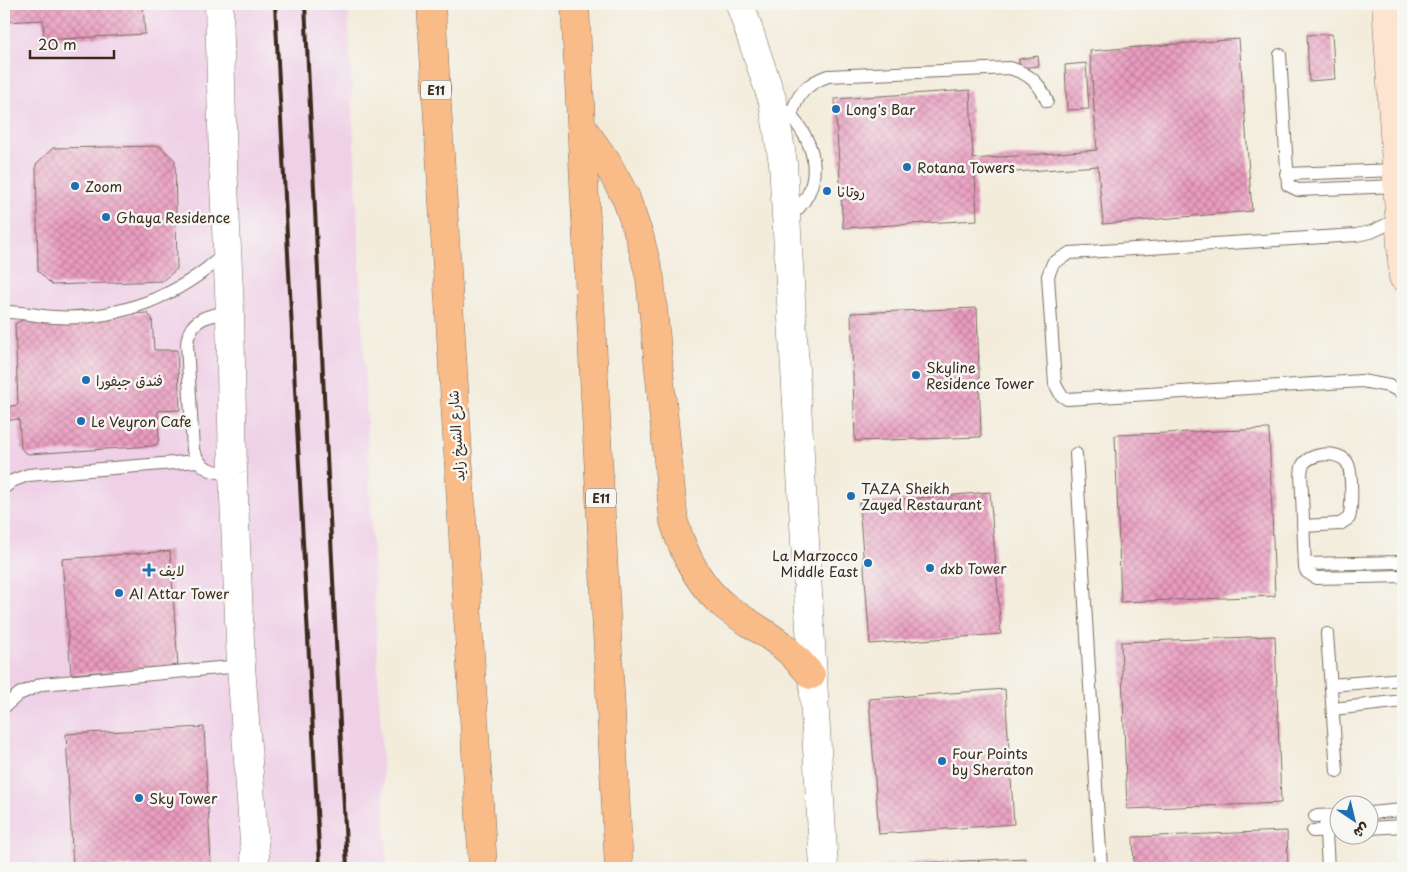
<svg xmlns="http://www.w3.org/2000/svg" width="1407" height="872" viewBox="0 0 1407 872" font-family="'Playpen Sans','Playpen Sans Arabic',sans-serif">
<defs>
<pattern id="building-cross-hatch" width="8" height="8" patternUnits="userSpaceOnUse" patternTransform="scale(1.25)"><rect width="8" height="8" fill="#ea9bbf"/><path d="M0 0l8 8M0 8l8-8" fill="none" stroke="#bf7f9b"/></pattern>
</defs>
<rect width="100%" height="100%" fill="#f6f6f2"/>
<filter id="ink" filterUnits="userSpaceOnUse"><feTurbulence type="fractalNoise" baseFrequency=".02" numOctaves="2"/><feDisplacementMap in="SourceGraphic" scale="10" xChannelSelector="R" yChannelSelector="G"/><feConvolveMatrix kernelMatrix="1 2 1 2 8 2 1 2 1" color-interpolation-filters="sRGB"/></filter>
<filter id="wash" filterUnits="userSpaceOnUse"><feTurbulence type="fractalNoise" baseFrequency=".0096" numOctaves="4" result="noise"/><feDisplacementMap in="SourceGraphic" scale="20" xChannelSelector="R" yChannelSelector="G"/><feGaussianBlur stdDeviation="1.12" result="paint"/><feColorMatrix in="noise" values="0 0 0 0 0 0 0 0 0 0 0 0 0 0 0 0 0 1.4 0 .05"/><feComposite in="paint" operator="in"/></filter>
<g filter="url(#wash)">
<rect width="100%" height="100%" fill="#f3ecdb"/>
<path fill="#efd0e7" d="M 4,4 L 348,4 L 387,868 L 4,868 Z"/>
<g id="blocks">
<g fill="url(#building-cross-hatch)">
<path d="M 4,4 L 143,4 L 145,34 L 44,40 L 43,20 L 4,22 Z"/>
<path d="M 1332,34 L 1335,79 L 1309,81 L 1307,35 Z"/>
<path d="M 1239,39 L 1252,211 L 1103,224 L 1098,166 L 975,175 L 977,220 L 843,228 L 835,99 L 970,90 L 973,159 L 1097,150 L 1090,51 Z"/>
<path d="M 1038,56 L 1039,66 L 1019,68 L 1019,59 Z"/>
<path d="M 1086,63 L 1089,109 L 1067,110 L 1065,65 Z"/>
<path d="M 159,146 L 175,160 L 177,269 L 162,281 L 52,285 L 38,271 L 36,164 L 53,148 Z"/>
<path d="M 977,308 L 981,437 L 855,441 L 851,313 Z"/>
<path d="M 147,313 L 152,318 L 154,350 L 177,350 L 180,410 L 158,411 L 159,439 L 157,444 L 152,446 L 29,454 L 24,452 L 21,448 L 19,419 L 4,421 L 4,407 L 18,405 L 15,324 L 22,320 Z"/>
<path d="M 1269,429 L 1275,596 L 1121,602 L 1115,435 Z"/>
<path d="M 990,492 L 1001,634 L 870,644 L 859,503 Z"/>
<path d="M 170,551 L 178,666 L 71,674 L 62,559 Z"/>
<path d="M 1275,636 L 1281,803 L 1127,809 L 1121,642 Z"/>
<path d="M 1005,689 L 1014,824 L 879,834 L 869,699 Z"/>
<path d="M 204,727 L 211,863 L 73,868 L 66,734 Z"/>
<path d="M 1287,831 L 1288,868 L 1134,868 L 1133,837 Z"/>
<path d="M 1025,858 L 1026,868 L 882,868 L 882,865 Z"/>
</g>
</g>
</g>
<g filter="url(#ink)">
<use href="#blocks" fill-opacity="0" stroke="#7b6e60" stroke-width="1"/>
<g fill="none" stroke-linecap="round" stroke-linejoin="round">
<defs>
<g id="service">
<path d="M 1280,55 L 1288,185 L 1298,190 L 1397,186"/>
<path d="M 786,112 C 820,143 826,191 786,219"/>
<path d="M 791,117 C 796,95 807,83 828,76 L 1010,68 C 1029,74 1040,83 1047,101"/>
<path d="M 1286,174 L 1396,170"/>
<path d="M 1399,219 L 1371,232 L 1356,235 L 1070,253 L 1053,263 L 1048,276 L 1055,384 L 1061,395 L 1067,399 L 1362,381 L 1389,386 L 1403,393"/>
<path d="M 4,312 C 20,311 37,316 54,317 C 117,321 180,296 225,253"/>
<path d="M 230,312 C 209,315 189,318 187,344 L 193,450 C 200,470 213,473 233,473"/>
<path d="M 1076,454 L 1101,868"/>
<path d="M 4,488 L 12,481 L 28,475 L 198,461"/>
<path d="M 1303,526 L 1340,524 L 1349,518 C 1352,508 1353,468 1346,461 C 1336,450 1307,453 1302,467 C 1300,475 1302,486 1302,494 C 1303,519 1304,543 1305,568 L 1307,572 L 1316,578 L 1403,576"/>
<path d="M 1305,564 L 1403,562"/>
<path d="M 1327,634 L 1337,771"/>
<path d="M 1331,685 L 1403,679"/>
<path d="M 4,707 L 19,694 L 42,684 L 241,666"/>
<path d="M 1333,709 L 1403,701"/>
<path d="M 1370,813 L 1403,810"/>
<path d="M 1315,816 L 1340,815"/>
<path d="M 1325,816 L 1328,868"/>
<path d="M 1370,828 L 1403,826"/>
<path d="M 1313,831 L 1340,830"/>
</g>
<g id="tertiary">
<path d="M 219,4 L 223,164 L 230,312 L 233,473 L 241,666 L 256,868"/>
<path d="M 740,4 L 773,102 L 783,163 L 824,868"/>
</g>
<path id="secondary" d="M 1386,4 L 1403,277"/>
<g id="motorway">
<path d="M 431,4 L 483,868"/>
<path d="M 575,4 L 619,868"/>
<path d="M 582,127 L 606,161 L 626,198 L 640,238 L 650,278 L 674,522 C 684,555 699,587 727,608 C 746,622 767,633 784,647 C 794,655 803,666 811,675"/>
</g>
</defs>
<use href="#service" stroke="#7b6e60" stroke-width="14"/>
<use href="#tertiary" stroke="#7b6e60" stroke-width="29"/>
<use href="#secondary" stroke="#7b6e60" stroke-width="29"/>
<use href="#motorway" stroke="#7b6e60" stroke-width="29"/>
<use href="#service" stroke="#fff" stroke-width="12"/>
<use href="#tertiary" stroke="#fff" stroke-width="28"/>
<use href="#secondary" stroke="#fde4d0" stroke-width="28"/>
<use href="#motorway" stroke="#f9bc89" stroke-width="28"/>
<g stroke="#3b2a1e" stroke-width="4">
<path d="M 275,4 L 320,868"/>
<path d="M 305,4 L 347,868"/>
</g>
</g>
</g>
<g fill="#1f6fb2" stroke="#f6f6f2" stroke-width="2">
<circle cx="836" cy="109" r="5"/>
<circle cx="907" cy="167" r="5"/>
<circle cx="75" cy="186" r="5"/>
<circle cx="827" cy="191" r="5"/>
<circle cx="106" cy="217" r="5"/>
<circle cx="916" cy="375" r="5"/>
<circle cx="86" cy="380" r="5"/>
<circle cx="81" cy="421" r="5"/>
<circle cx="851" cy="496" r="5"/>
<circle cx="868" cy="563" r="5"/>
<circle cx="930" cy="568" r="5"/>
<path d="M146.5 562.5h5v5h5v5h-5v5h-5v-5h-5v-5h5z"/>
<circle cx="119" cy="593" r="5"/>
<circle cx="942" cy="761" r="5"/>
<circle cx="139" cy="798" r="5"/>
</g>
<g text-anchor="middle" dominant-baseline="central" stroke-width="5" stroke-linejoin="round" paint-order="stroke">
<g fill="#f6f6f2" stroke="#73675e" stroke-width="1">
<rect x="421" y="80.5" width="30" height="19" rx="4"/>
<rect x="586" y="488.5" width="30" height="19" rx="4"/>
</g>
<g font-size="12" font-weight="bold" fill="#3b2a1e">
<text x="436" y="90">E11</text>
<text x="601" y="498">E11</text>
</g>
<g font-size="14" fill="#3b2a1e" stroke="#f6f6f2" text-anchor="start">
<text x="846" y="109">Long's Bar</text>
<text x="917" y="167">Rotana Towers</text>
<text x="85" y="186">Zoom</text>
<text x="837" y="191">روتانا</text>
<text x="116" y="217">Ghaya Residence</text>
<text x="926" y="367">Skyline<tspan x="926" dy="16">Residence Tower</tspan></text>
<text x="96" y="380">فندق جيفورا</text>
<text x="91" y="421">Le Veyron Cafe</text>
<text x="861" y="488">TAZA Sheikh<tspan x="861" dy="16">Zayed Restaurant</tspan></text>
<text x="858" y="555" text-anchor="end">La Marzocco<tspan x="858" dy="16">Middle East</tspan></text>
<text x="940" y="568">dxb Tower</text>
<text x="159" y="570">لايف</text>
<text x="129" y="593">Al Attar Tower</text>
<text x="952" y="753">Four Points<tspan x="952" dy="16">by Sheraton</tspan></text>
<text x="149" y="798">Sky Tower</text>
</g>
<g font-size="14" fill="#3b2a1e" stroke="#f6f6f2">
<text transform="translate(456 436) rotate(-94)">شارع الشيخ زايد</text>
</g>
</g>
<rect width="1407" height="872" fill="none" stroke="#f6f6f2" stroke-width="20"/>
<g transform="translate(1354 820) rotate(145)"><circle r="24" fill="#f6f6f2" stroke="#aba49d"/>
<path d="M0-4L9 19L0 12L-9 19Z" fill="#1f6fb2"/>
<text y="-8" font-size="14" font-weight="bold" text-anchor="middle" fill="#3b2a1e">ش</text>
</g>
<path d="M30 50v8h84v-8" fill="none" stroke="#3b2a1e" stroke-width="2.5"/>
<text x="38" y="50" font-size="15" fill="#3b2a1e" stroke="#f6f6f2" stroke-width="4" paint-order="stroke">20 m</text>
</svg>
